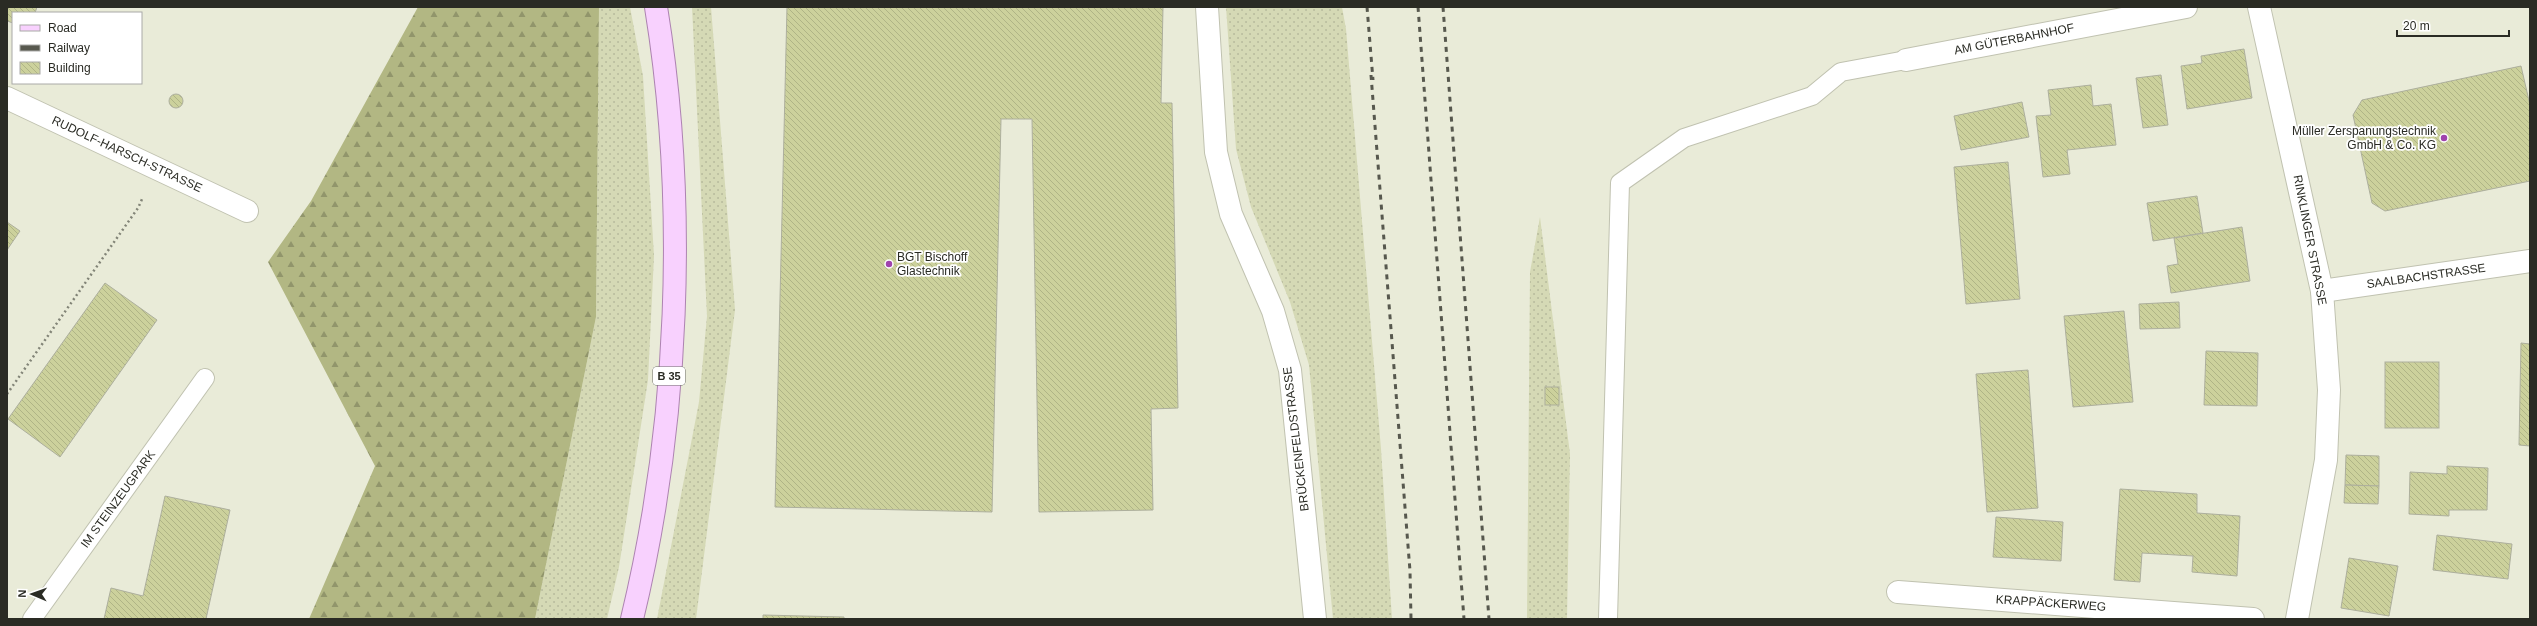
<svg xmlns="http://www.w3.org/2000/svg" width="2537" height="626" viewBox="0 0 2537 626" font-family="Arial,sans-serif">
<defs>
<pattern id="grass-dots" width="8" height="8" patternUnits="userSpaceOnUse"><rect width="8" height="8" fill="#d5d9b5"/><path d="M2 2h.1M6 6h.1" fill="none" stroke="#b7ba9c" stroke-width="1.8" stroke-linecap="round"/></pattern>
<pattern id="forest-firs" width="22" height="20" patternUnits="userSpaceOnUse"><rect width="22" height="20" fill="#b2b783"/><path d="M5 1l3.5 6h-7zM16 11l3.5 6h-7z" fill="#91956b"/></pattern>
<pattern id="building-back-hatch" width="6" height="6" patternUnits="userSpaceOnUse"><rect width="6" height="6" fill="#ccd19c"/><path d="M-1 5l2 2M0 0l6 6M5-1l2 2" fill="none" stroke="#afb486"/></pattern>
</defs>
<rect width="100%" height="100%" fill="#e9ebd8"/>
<g fill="url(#grass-dots)">
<path d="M 599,7 L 630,7 L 643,76 L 654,256 L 648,380 L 619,567 L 607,619 L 535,619 L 596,317 Z"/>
<path d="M 692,7 L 711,7 L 735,310 L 696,619 L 657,619 L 699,402 L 707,316 Z"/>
<path d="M 1226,7 L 1342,7 L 1346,29 L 1381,449 L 1392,619 L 1333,619 L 1309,365 L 1290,302 L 1251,207 L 1236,149 Z"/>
<path d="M 1540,217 L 1570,454 L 1567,619 L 1527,619 L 1530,272 Z"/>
</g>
<path fill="url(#forest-firs)" d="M 418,7 L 599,7 L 596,317 L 535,619 L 309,619 L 375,466 L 268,262 L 311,201 Z"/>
<g fill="url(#building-back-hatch)" stroke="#adaf9d">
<path d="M 7,7 L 37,7 L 35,13 L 13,13 L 13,23 L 7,21 Z"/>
<path d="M 787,7 L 1163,7 L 1161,103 L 1172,103 L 1178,408 L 1151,409 L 1153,510 L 1039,512 L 1032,119 L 1001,119 L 992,512 L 775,507 Z"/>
<path d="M 2244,49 L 2252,98 L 2187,109 L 2181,66 L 2202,63 L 2201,56 Z"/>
<path d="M 2521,66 L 2530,105 L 2530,181 L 2385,211 L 2372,203 L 2353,115 L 2362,100 Z"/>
<path d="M 2161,75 L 2168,125 L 2143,128 L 2136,78 Z"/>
<path d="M 2091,85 L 2093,106 L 2111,104 L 2116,145 L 2067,150 L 2070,174 L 2043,177 L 2036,116 L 2051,115 L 2048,90 Z"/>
<circle cx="176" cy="101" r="7"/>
<path d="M 2022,102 L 2029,137 L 1961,150 L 1954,116 Z"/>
<path d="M 2008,162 L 2020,299 L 1966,304 L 1954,167 Z"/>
<path d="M 2197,196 L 2203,233 L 2153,241 L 2147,203 Z"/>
<path d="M 7,222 L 20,231 L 7,250 Z"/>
<path d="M 2242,227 L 2250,281 L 2171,293 L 2167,266 L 2178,264 L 2174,238 Z"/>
<path d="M 105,283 L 157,320 L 60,457 L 8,419 Z"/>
<path d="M 2179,302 L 2180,328 L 2140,329 L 2139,304 Z"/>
<path d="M 2124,311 L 2133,402 L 2073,407 L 2064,316 Z"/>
<path d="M 2521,343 L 2530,344 L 2530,446 L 2519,445 Z"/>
<path d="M 2206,351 L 2258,353 L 2257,406 L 2204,405 Z"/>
<rect x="2385" y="362" width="54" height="66"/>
<path d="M 2028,370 L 2038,508 L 1987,512 L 1976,374 Z"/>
<rect x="1545" y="387" width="14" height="18"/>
<path d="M 2346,455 L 2379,456 L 2379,486 L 2345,485 Z"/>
<path d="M 2447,466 L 2488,468 L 2487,510 L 2449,510 L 2449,516 L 2409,514 L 2410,472 L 2447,474 Z"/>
<path d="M 2345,485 L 2379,486 L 2378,504 L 2344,503 Z"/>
<path d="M 2120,489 L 2197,494 L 2197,513 L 2240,516 L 2237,576 L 2192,572 L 2193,556 L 2142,553 L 2140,582 L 2114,580 Z"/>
<path d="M 165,496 L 230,510 L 206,619 L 104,619 L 111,588 L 143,596 Z"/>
<path d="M 1996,517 L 2063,522 L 2061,561 L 1993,557 Z"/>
<path d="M 2437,535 L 2512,544 L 2508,579 L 2433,570 Z"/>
<path d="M 2349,558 L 2398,566 L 2389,616 L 2341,608 Z"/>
<path d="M 763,615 L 844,617 L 844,619 L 763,619 Z"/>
</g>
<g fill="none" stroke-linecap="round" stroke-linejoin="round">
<defs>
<g id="lane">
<path d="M 32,619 L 205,378"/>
<path d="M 1608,619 L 1620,183 L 1684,138 L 1812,96 L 1841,72 L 1906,60"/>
</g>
<g id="street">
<path d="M 1207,7 L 1216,152 L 1231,214 L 1273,311 L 1290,370 L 1315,619"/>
<path d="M 2259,7 L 2322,291 L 2329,390 L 2326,460 L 2297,619"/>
<path d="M 1906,60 L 2186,7"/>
<path d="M 7,98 L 247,211"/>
<path d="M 2322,291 L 2530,261"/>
<path d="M 1898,592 L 2253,619"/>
</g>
<path id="primary" d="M 632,619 C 679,425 688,204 656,7"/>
</defs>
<use href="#lane" stroke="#c0c2b0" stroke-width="20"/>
<use href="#street" stroke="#c0c2b0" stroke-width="24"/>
<use href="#primary" stroke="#ad83b1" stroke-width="24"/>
<path stroke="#828477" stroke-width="2.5" stroke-dasharray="2 3" stroke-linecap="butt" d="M 7,394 L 138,208 L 143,197"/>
<use href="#lane" stroke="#fff" stroke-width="18"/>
<use href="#street" stroke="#fff" stroke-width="22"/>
<use href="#primary" stroke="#f8d1fe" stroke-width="22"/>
<g stroke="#57584e" stroke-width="3" stroke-dasharray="5 5" stroke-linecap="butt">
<path d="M 1367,7 L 1373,80"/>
<path d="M 1418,7 L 1464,619"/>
<path d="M 1443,7 L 1489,619"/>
<path d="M 1371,75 L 1410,571 L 1411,619"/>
</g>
</g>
<g fill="#9f43ad" stroke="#fff" stroke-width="1.5">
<circle cx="2444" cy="138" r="4"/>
<circle cx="889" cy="264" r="4"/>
</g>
<g text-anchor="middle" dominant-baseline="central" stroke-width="3.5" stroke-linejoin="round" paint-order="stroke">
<rect fill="#fff" stroke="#6a6b66" stroke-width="1" x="653" y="367" width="32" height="18" rx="3"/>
<g font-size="11" font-weight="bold" fill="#2a2b24">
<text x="669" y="376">B 35</text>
</g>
<g font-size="12" fill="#2a2b24" stroke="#fff">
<text transform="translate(2014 39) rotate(-11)">AM GÜTERBAHNHOF</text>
<text transform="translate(127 154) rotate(25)">RUDOLF-HARSCH-STRASSE</text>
<text transform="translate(2310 240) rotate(79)">RINKLINGER STRASSE</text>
<text transform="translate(2426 276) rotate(-8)">SAALBACHSTRASSE</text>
<text transform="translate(1296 439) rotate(-97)">BRÜCKENFELDSTRASSE</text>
<text transform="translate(118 499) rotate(-54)">IM STEINZEUGPARK</text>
<text transform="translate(2051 603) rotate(4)">KRAPPÄCKERWEG</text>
</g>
<g font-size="12" fill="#2a2b24" stroke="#fff" text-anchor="end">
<text x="2436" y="131">Müller Zerspanungstechnik<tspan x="2436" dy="14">GmbH &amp; Co. KG</tspan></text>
<text x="897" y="257" text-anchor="start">BGT Bischoff<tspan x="897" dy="14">Glastechnik</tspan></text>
</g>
</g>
<rect width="2537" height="626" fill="none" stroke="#2a2b24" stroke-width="16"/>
<rect x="12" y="12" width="130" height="72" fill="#ffffff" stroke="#aaaaa7"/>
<rect x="20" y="25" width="20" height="6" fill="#f8d1fe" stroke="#aaaaa7"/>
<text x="48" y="32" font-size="12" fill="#2a2b24">Road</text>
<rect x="20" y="45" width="20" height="6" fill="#57584e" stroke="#aaaaa7"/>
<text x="48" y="52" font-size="12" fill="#2a2b24">Railway</text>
<rect x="20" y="62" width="20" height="12" fill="url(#building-back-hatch)" stroke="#aaaaa7"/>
<text x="48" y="72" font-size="12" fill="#2a2b24">Building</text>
<g transform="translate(32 594) rotate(272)" stroke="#ffffff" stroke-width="3" paint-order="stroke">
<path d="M0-3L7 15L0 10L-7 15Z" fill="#2a2b24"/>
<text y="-6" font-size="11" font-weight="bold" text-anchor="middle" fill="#2a2b24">N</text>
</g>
<path d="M2397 30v6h112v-6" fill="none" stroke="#2a2b24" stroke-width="2"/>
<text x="2403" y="30" font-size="12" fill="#2a2b24" stroke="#ffffff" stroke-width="3" paint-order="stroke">20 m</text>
</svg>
